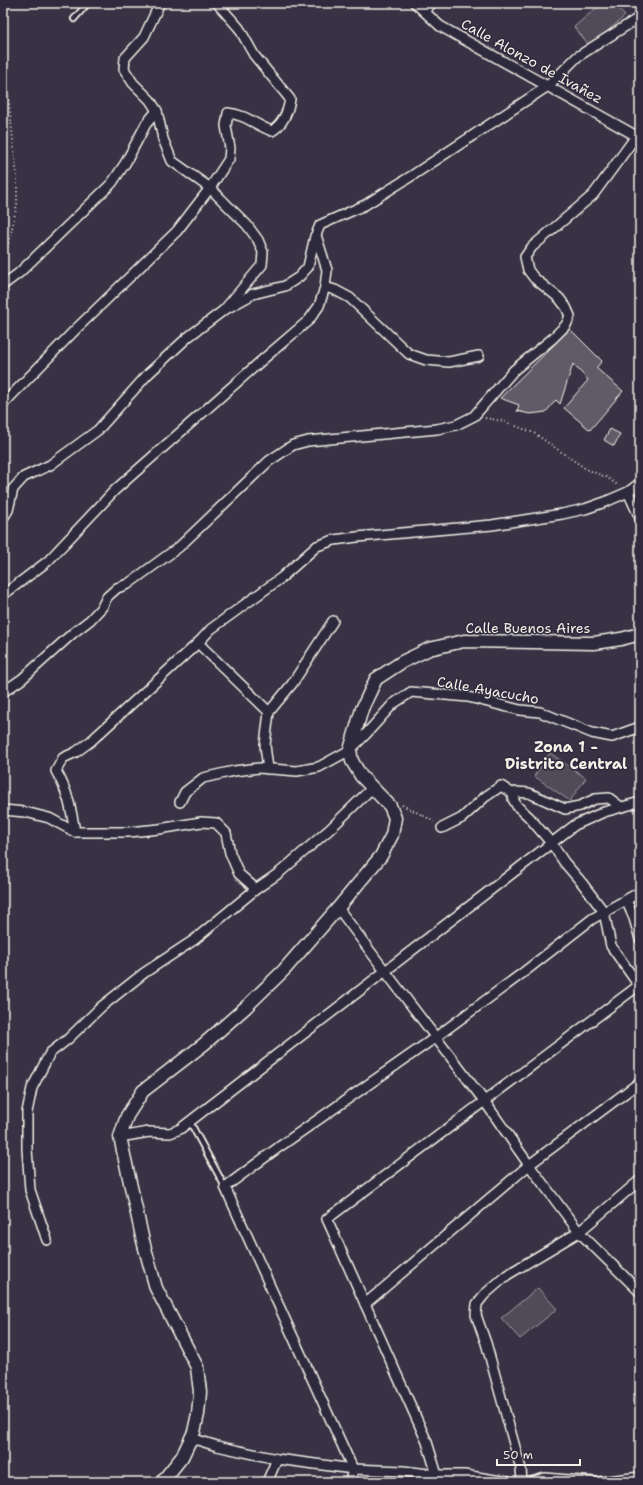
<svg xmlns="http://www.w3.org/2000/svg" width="643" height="1485" viewBox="0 0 643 1485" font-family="'Shantell Sans',sans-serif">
<rect width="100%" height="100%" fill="#373244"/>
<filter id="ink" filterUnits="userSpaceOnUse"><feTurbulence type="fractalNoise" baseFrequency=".025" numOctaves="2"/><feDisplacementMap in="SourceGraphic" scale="8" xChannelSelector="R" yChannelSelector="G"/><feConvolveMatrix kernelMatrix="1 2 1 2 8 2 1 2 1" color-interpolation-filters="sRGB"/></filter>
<g filter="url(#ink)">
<g fill="#504b59" stroke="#a29ea0">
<path d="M 602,3 L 614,3 L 625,16 L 590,46 L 574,27 Z"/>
<path d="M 550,753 L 586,778 L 570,801 L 534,776 Z"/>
<path d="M 538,1288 L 557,1309 L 520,1339 L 501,1318 Z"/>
</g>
<g fill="#5f5c67" stroke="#f4f1e8">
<path d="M 570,329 L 602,361 L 596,368 L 623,391 L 590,430 L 564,408 L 588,380 L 573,364 L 560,404 L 556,400 L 546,412 L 530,414 L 517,411 L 519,405 L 500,398 Z"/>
<path d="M 610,429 L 620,434 L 614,446 L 604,440 Z"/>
</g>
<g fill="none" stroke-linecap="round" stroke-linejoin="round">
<defs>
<g id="service">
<path d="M 74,19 L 88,3"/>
<path d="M 190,1122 L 225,1187"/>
</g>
<g id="minor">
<path d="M 415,3 L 440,26 L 640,138"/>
<path d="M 424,11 L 432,3"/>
<path d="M 157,111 L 150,100 L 133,83 L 124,69 L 125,58 L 144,37 L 160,3"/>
<path d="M 3,285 L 19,273 L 112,183 L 126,162 L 146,124 L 157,111 L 163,139 L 172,161 L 210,188 L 247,225 L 258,240 L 263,252 L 262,265 L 224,310"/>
<path d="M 479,356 L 449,362 L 426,360 L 409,354 L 350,298 L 335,290 L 325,287 L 327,270 L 316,235 L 320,225 L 365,205 L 413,175 L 548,86 L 577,57 L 640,17"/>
<path d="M 3,404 L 76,329 L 177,231 L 210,188 L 229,159 L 230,148 L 226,126 L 228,113 C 247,115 255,125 272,131 C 283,124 288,112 290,99 L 254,55 L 239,28 L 217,3"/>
<path d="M 628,492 L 640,518"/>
<path d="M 3,518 L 8,510 L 13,489 L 24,477 L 50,465 L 98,430 L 148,374 L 188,337 L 224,310 L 253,294 L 285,286 L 299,277 L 308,267 L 315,236"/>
<path d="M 3,595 L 48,561 L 115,490 L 261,361 L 309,320 L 319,306 L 325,287"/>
<path d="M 198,643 L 269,712"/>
<path d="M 3,692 L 22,679 L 73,633 L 90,620 L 102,607 L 107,597 L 117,588 L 128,584 L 179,547 L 269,461 L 293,445 L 308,441 L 437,429 L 456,425 L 474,416 L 514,370 L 552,339 L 566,325 L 570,316 L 566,307 L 559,298 L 534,278 L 528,270 L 525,257 L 532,247 L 593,195 L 637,135 L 640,134"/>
<path d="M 268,769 L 265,745 L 269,712 L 292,684 L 333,621"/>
<path d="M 180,802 L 185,792 L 203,778 L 234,771 L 259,768 L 297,771 L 319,767 L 350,750 L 366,734 L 393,704 L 411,692 L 468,697 L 520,710 L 540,712 L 592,733 L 612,737 L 640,727"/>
<path d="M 621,807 L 609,798 L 595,799 L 580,806 L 565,809 L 529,793 L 516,792 L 513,799 L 517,806 L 529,817 L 552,844 L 564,862 L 582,883 L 604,912 L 611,946 L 640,987"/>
<path d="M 3,810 L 25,812 L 49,818 L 75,832 L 129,832 L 159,829 L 201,822 L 216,823 L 226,833 L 230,853 L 239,874 L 256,889"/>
<path d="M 442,828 L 462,818 L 485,797 L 501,786 L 515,795"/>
<path d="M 75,832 C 71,808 68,792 56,771 L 63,758 L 76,752 L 91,741 L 198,643 L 211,629 L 281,578 L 317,546 L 334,540 L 357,537 L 492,525 L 562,514 L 585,509 L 605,502 L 628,492 L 640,483"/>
<path d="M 626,900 L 634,918 L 640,939"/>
<path d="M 338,908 L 385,971 L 485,1102 L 529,1165 L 579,1232 L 640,1292"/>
<path d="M 120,1137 L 149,1132 L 170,1133 L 180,1129 L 575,825 L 604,812 L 640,802"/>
<path d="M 47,1240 L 30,1190 L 27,1149 L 27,1112 L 32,1088 L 50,1053 L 68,1039 L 101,1007 L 144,973 L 194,940 L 256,889 L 279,873 L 330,829 L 372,788"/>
<path d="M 365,1304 L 529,1165 L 640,1082"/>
<path d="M 191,1438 L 217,1446 L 277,1459 L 353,1469 L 403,1471 L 437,1475 L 464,1475 L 508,1482"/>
<path d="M 267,1482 L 277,1459"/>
<path d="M 350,1482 L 353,1469 L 225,1187 L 279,1147 L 436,1037 L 524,972 L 592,919 L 640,892"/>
<path d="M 434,1482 L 437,1475 L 427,1442 L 327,1219 L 638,986"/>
<path d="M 522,1482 L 521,1469 L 486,1343 L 476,1315 L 477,1304 L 484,1295 L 507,1275 L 579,1232 L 640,1180"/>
<path d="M 531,1482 L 545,1478 L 594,1482"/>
<path d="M 599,1482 L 640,1477"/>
</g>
<g id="tertiary">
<path d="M 640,1398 L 640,1402"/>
<path d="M 162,1482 L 182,1457 L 194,1432 L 198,1414 L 200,1392 L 197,1367 L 156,1288 L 143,1241 L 120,1137 L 127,1116 L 143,1091 L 204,1044 L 246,1007 L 284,970 L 338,908 L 381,856 L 392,835 L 395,818 L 390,806 L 361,776 L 352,761 L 350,750 L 362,709 L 376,679 L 402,662 L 429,649 L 464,641 L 594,643 L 621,639 L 640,634"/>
</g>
</defs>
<use href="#service" stroke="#f4f1e8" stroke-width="8"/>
<use href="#minor" stroke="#f4f1e8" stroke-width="12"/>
<use href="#tertiary" stroke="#f4f1e8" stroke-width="15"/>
<g stroke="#f4f1e8" stroke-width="2" stroke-dasharray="1 3" stroke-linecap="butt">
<path d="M 3,34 L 6,3"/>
<path d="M 3,48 L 17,176 L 17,204 L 10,238 L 3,260"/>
<path d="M 485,418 L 503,421 L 534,433 L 586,469 L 608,478 L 619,486"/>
<path d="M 402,805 L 426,817 L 434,822"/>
</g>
<use href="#service" stroke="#2f2a3d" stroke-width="4.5"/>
<use href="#minor" stroke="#2f2a3d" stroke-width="9"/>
<use href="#tertiary" stroke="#2f2a3d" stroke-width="12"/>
</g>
</g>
<g text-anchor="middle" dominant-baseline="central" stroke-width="3" stroke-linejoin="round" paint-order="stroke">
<g font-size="14" fill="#f4f1e8" stroke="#2f2a3d">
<text transform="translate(532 61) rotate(29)">Calle Alonzo de Ivañez</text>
<text x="528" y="628">Calle Buenos Aires</text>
<text transform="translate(488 690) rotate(10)">Calle Ayacucho</text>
</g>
<g font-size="15" font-weight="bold" fill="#f4f1e8" stroke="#2f2a3d">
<text x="566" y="747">Zona 1 -<tspan x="566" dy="17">Distrito Central</tspan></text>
</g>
</g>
<rect width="643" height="1485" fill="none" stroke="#2f2a3d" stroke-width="16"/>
<rect x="8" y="8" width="627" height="1469" fill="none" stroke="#f4f1e8" stroke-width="1.5" filter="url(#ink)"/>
<path d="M497 1459v6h83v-6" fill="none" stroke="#f4f1e8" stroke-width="2"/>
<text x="503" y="1459" font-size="12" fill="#f4f1e8" stroke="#2f2a3d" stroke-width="3" paint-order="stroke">50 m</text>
</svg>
